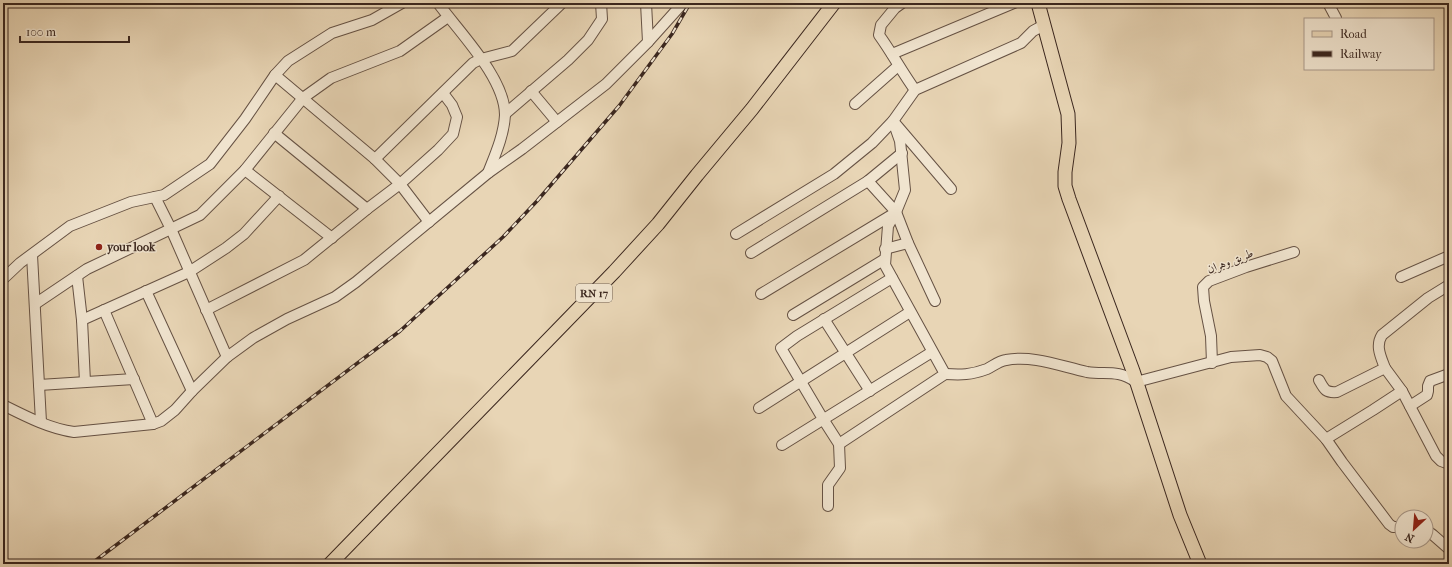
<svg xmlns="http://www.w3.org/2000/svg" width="1452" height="567" viewBox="0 0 1452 567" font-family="'IM FELL French Canon',Amiri,serif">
<rect width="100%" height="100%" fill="#e8d5b5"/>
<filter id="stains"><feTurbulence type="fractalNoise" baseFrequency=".005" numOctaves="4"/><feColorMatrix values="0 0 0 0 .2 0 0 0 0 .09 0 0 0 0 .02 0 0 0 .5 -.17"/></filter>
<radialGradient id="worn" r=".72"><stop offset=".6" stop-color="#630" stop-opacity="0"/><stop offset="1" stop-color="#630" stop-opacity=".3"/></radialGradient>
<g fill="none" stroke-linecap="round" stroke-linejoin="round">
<defs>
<g id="minor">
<path d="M 438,3 C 459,32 505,78 505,115 C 504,135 495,155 488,173"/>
<path d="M 902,3 L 895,8 L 881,25 L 879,35 C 892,53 902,72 915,90"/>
<path d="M 1328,3 L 1336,18"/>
<path d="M 648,42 L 683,3"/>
<path d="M 892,54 L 1014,3"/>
<path d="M 275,75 L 375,159 L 400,184 L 429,222"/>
<path d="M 531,91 L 557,122"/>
<path d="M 855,104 L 898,66"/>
<path d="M 505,114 L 568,60 L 588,40 L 602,19 L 601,3"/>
<path d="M 274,133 L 367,209"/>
<path d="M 375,159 L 473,63 L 481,59 L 512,51 L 562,3"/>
<path d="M 245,170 L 332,238"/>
<path d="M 868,181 L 896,212 L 908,243 L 935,301"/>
<path d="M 155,197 L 171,229 L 227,357"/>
<path d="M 736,234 L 834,174 L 872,143 L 893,121 L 915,90 L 1021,43 L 1033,31 L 1044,25"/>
<path d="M 885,249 L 908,243"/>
<path d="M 751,253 L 868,181 L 902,153"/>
<path d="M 32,255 L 41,422"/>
<path d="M 77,276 L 82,320 L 85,382"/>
<path d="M 1401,277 L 1449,256"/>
<path d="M 3,279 L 20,263 L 70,226 L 131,202 L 164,195 L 210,164 L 245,119 L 275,75 L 288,61 L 332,33 L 372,20 L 402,3"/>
<path d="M 146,291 L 192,391"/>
<path d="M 761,294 L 895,213"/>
<path d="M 35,304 L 87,269 L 200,215 L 245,170 L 303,98 L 331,78 L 400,51 L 448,17"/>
<path d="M 104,310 L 153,424"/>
<path d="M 206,310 L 304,260 L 367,209 L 400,184 L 438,150 L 453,134 L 457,117 L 452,105 L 443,93"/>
<path d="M 793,315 L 885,259"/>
<path d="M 824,319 L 870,391"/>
<path d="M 82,320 L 189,272 L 226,248 L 244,234 L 279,196"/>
<path d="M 1212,363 L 1211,336 L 1204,301 L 1203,287 L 1209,281 L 1246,267 L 1294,252"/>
<path d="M 1385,368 L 1402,391 L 1436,456 L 1441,461 L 1449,464"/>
<path d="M 945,374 C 961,375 971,375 987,369 C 993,366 999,361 1006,360 C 1033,355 1060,366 1087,372 C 1106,375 1117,369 1136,382 L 1231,357 L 1260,355 L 1267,357 L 1272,361 L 1286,396 L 1326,439 L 1373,410 L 1402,391"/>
<path d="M 1319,380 C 1324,389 1325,393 1337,392 L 1385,368 C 1381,357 1375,346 1382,335 L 1428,298 L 1449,285"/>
<path d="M 39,385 L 134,379"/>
<path d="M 3,405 C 25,416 50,429 74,432 L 153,424 L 161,421 L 175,410 L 192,391 L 227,357 L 253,338 L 287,319 L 335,297 L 356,282 L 488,173 L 522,149 L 606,84 L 648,42 L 646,3"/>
<path d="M 1410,406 L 1427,395 L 1428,391 L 1428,386 L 1430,381 L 1449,374"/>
<path d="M 759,408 L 910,312"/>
<path d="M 1326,439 L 1342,462 L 1389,524 L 1393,527 L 1402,527"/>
<path d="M 839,444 L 945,374 L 885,265 L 888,226 L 896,212 L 905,190 L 900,141 L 893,121 L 951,189"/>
<path d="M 782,445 L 932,352"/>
<path d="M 828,506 L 828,485 L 840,468 L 839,444 L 823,419 L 781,348 L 797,336 L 892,278"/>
<path d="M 1426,530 L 1433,535 L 1449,549"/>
</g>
<g id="major">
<path d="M 1038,3 L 1068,114 L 1069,143 L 1065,172 L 1065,186 L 1069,199 L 1133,371 L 1180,515 L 1200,564"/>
<path d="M 330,564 L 614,272 L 658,224 L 697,175 L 752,109 L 834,3"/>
</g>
</defs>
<use href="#minor" stroke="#665244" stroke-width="12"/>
<use href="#major" stroke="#3b271f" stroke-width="15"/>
<use href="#minor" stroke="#f0e4cf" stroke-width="10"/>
<use href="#major" stroke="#e8d5b5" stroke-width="13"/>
<defs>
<path id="rail" d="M 91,564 L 400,331 L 503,237 L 537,201 L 619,106 L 672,34 L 690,3"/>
</defs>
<use href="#rail" stroke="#3b271f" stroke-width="3.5"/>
<use href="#rail" stroke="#f0e4cf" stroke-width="2" stroke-dasharray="6" stroke-linecap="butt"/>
</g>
<circle fill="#8f2418" stroke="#f0e4cf" stroke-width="1.5" cx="99" cy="247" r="4"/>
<g text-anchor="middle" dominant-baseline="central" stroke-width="3" stroke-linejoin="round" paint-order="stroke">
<rect fill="#f0e4cf" stroke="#716054" stroke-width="1" x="576" y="284" width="36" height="18" rx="3"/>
<g font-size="11" font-weight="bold" fill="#3b271f">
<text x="594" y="293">RN 17</text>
</g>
<g font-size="12" font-weight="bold" fill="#3b271f" stroke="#f0e4cf" text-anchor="start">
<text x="107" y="247">your look</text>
</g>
<g font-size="12" fill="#3b271f" stroke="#f0e4cf">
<text transform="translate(1230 261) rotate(-21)">طريق وهران</text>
</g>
</g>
<rect width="1452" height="567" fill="none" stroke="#e8d5b5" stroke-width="16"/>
<rect x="4" y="4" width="1444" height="559" fill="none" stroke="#3b271f" stroke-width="2"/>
<rect x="8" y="8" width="1436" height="551" fill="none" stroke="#3b271f"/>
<rect x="1304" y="18" width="130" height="52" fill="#f0e4cf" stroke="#a89889"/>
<rect x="1312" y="31" width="20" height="6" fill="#e8d5b5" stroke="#a89889"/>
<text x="1340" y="38" font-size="12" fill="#3b271f">Road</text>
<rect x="1312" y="51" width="20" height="6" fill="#3b271f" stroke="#a89889"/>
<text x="1340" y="58" font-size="12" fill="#3b271f">Railway</text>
<g transform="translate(1414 529) rotate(206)"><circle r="19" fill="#f0e4cf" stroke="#a89889"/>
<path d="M0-3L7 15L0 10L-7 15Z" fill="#8f2418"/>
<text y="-6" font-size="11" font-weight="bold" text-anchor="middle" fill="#3b271f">N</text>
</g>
<path d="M20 36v6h109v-6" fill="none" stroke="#3b271f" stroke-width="2"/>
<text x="26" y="36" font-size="12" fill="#3b271f" stroke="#f0e4cf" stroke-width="3" paint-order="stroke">100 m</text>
<rect width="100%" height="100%" filter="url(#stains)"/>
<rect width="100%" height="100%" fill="url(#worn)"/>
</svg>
